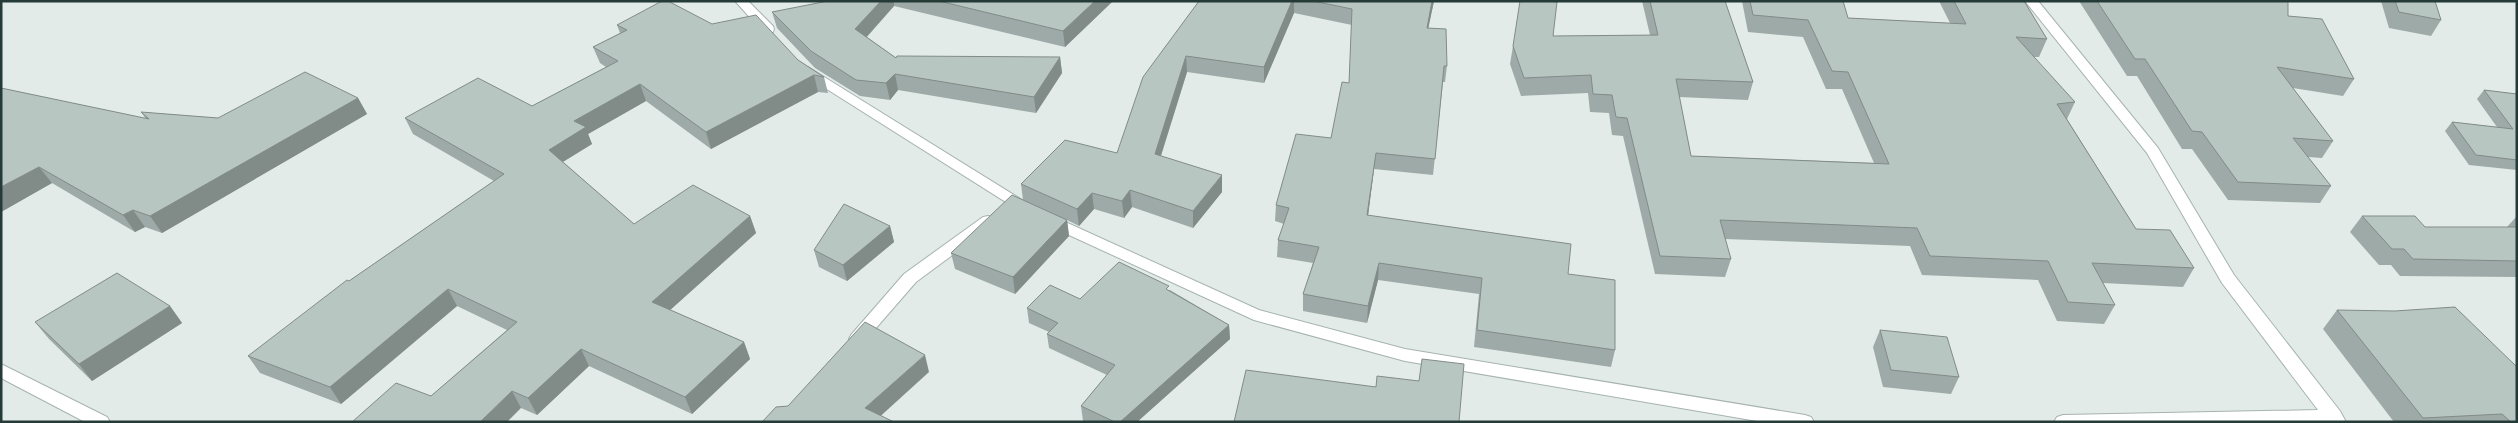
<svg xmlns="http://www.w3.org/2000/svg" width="2518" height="423" viewBox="0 0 2518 423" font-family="'Roboto Condensed',sans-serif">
<rect width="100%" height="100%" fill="#e3ebe8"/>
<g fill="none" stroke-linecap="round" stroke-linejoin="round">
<defs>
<g id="street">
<path d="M 735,1 L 748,1 L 773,26 L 774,29 L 773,32 L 763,32 Z"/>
<path d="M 2025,1 L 2038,1 L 2158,148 L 2234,275 L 2340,411 L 2346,422 L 2054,422 L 2057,417 L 2063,415 L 2318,410 L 2222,283 L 2147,153 Z"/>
<path d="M 808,67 L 1030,205 L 1032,208 L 1030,211 L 1020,211 L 803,74 L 801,71 Z"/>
<path d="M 1050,215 L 1259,310 L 1405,349 L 1805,415 L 1811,417 L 1814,422 L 1763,422 L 1405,361 L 1254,320 L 1045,224 L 1042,220 Z"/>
<path d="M 988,216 L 993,217 L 996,221 L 993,225 L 916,282 L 863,343 L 851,343 L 849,339 L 851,335 L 904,274 L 983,217 Z"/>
<path d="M 1,364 L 107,417 L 110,422 L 85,422 L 1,378 Z"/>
</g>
</defs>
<use href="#street" stroke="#a6b3b0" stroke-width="2"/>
<use href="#street" fill="#fff" fill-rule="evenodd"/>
</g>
<g fill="#9eaaa7">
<path d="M 828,1 L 1113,1 L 1065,47 L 894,6 L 867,37 L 896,58 L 1060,57 L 1062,73 L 1036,113 L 898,90 L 890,100 L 860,96 L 815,68 L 777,28 L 772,12 Z"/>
<path d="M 1199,1 L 1434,1 L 1428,28 L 1447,66 L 1445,82 L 1443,82 L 1433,175 L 1374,169 L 1368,215 L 1568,274 L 1615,350 L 1611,367 L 1474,347 L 1479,294 L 1378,280 L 1367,323 L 1303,311 L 1303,294 L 1313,263 L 1277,257 L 1278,240 L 1284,224 L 1275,221 L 1276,205 L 1331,138 L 1349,83 L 1352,25 L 1294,13 L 1264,83 L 1187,72 L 1161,156 L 1222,192 L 1193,228 L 1132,207 L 1124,218 L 1094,209 L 1079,226 L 1067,220 L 1069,236 L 1015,294 L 955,269 L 951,253 L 1023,200 L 1021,184 L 1117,153 Z"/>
<path d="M 1642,1 L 1725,1 L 1753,82 L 1748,100 L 1679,97 L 1691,156 L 1874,163 L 1842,89 L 1826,89 L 1803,37 L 1748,32 L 1742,1 L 1843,1 L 1848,18 L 1950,23 L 1939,1 L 2024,1 L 2047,39 L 2039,57 L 2033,57 L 2075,102 L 2067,119 L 2136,229 L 2194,268 L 2183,287 L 2103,283 L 2115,305 L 2104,324 L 2057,321 L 2038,280 L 1922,275 L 1910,246 L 1725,239 L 1731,259 L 1725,277 L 1655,274 L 1623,136 L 1612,135 L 1609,113 L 1590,112 L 1588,93 L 1521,96 L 1510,64 L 1513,46 L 1553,36 L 1650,35 Z"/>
<path d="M 2079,1 L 2288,1 L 2288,16 L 2354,79 L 2343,96 L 2293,88 L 2333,141 L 2322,158 L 2308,157 L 2331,186 L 2320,203 L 2228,200 L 2192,149 L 2182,149 L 2137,76 L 2127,76 Z"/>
<path d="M 2381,1 L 2435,1 L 2441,20 L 2431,36 L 2389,28 Z"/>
<path d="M 712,24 L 798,60 L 824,77 L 828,93 L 818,92 L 711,149 L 646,101 L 588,134 L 592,144 L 563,162 L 634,224 L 750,216 L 756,233 L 670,310 L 744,342 L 750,359 L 692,414 L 589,366 L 537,415 L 521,408 L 431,396 L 507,330 L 457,306 L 341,404 L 260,373 L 248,356 L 349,281 L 494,181 L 413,134 L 405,118 L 532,106 L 606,67 L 600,63 L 593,47 L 620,33 L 617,25 Z"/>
<path d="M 1,88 L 146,119 L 141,112 L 218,118 L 358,98 L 367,114 L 162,233 L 145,227 L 135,232 L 52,183 L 1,212 Z"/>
<path d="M 2484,90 L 2517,94 L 2517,170 L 2469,165 L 2445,131 L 2452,122 L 2497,127 L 2477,99 Z"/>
<path d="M 2362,216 L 2425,227 L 2507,227 L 2516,217 L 2517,217 L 2517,277 L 2400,276 L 2391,265 L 2379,265 L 2350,232 Z"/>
<path d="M 890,226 L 894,242 L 847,281 L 819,267 L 814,250 Z"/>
<path d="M 1170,290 L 1229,325 L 1230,339 L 1137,422 L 1085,422 L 1083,421 L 1081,406 L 1107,375 L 1049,348 L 1047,334 L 1049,332 L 1029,323 L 1027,308 L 1080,299 Z"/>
<path d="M 170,306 L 182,323 L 92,381 L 49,339 L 35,322 Z"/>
<path d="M 2337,310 L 2517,422 L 2394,422 L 2323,329 Z"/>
<path d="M 1880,330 L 1959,377 L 1951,394 L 1883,387 L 1873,347 Z"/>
</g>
<g fill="#818b88">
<path d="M 881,1 L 894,1 L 894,6 L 859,45 L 855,29 Z"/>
<path d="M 1095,1 L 1113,1 L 1065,47 L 1063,31 Z"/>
<path d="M 1292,1 L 1294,1 L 1294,13 L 1264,83 L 1264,67 Z"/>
<path d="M 1432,1 L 1434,1 L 1425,44 L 1427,28 Z"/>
<path d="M 1186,56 L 1187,72 L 1156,171 L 1155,154 Z"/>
<path d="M 1060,57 L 1062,73 L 1036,113 L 1034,97 Z"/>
<path d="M 895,74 L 898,90 L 890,100 L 886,83 Z"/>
<path d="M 814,75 L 818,92 L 711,149 L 706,132 Z"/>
<path d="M 640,84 L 646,101 L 588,134 L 592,144 L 556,166 L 549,150 L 574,121 Z"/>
<path d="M 358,98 L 367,114 L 162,233 L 150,216 Z"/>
<path d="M 1376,153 L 1374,169 L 1366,232 L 1367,215 Z"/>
<path d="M 39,167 L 52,183 L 1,212 L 1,187 Z"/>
<path d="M 1222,175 L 1222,192 L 1193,228 L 1193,211 Z"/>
<path d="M 1130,190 L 1132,207 L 1124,218 L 1122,201 Z"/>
<path d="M 1092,193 L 1094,209 L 1079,226 L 1077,209 Z"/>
<path d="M 133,210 L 145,227 L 135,232 L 123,215 Z"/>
<path d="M 750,216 L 756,233 L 659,320 L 652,302 Z"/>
<path d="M 1067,220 L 1069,236 L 1015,294 L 1013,277 Z"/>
<path d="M 890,226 L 894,242 L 847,281 L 843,265 Z"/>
<path d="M 1379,263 L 1378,280 L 1367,323 L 1368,306 Z"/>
<path d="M 448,289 L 457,306 L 341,404 L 330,387 Z"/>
<path d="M 170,306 L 182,323 L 92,381 L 79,364 Z"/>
<path d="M 1229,325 L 1230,339 L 1137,422 L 1120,422 Z"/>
<path d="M 744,342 L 750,359 L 692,414 L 685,397 Z"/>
<path d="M 581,349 L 589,366 L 537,415 L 528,398 Z"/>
<path d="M 925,355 L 929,372 L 874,422 L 865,408 Z"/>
<path d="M 512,391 L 521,408 L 507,422 L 480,422 Z"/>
</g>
<g fill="#b8c6c2" stroke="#818b88">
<path d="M 662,1 L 668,1 L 712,24 L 756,15 L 798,60 L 824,77 L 814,75 L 706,132 L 640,84 L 574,121 L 586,127 L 549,150 L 634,224 L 693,185 L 750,216 L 652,302 L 744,342 L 685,397 L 581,349 L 528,398 L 512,391 L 480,422 L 352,422 L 396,383 L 431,396 L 517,322 L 448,289 L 330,387 L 248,356 L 347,280 L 349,281 L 504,174 L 405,118 L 478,78 L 532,106 L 618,61 L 593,47 L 627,30 L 617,25 Z"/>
<path d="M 828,1 L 881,1 L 855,29 L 896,58 L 897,56 L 1060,57 L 1034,97 L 895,74 L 886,83 L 856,80 L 811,51 L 772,12 Z"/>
<path d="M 939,1 L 1095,1 L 1063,31 Z"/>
<path d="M 1199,1 L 1292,1 L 1264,67 L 1186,56 L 1155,154 L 1222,175 L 1193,211 L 1130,190 L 1122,201 L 1092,193 L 1077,209 L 1021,184 L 1065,140 L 1117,153 L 1143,77 Z"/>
<path d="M 1313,1 L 1432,1 L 1427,28 L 1446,29 L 1447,66 L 1444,66 L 1435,159 L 1376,153 L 1367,215 L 1571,244 L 1568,274 L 1615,280 L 1615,350 L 1477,330 L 1482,278 L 1379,263 L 1368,306 L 1303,294 L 1319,247 L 1278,240 L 1289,208 L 1276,205 L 1296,134 L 1331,138 L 1342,82 L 1349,83 L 1352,9 Z"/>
<path d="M 1520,1 L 1549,1 L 1557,2 L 1553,36 L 1658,35 L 1650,1 L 1725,1 L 1753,82 L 1676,79 L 1691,156 L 1889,164 L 1848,72 L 1832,71 L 1808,20 L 1753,15 L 1750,1 L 1843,1 L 1848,18 L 1966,24 L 1954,1 L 2024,1 L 2047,39 L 2016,37 L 2075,102 L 2057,104 L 2136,229 L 2170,230 L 2194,268 L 2092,263 L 2115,305 L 2068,302 L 2048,261 L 1930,256 L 1917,228 L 1720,220 L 1731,259 L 1660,256 L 1627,118 L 1616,117 L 1612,95 L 1593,94 L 1591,75 L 1524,78 L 1513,46 Z"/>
<path d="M 2097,1 L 2288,1 L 2288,16 L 2322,19 L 2354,79 L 2277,67 L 2333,141 L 2293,138 L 2331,186 L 2238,182 L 2202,132 L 2192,131 L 2145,59 L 2135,59 Z"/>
<path d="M 2395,1 L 2435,1 L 2441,20 L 2399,12 Z"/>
<path d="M 305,72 L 358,98 L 150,216 L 133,210 L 123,215 L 39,167 L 1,187 L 1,88 L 149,119 L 141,112 L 218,118 Z"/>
<path d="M 2484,90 L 2517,94 L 2517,160 L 2476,155 L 2452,122 L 2513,129 Z"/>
<path d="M 1012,195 L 1067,220 L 1013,277 L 951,253 Z"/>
<path d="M 844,204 L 890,226 L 843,265 L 814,250 Z"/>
<path d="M 2362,216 L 2415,216 L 2425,227 L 2517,227 L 2517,261 L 2413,259 L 2404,249 L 2392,249 Z"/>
<path d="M 1119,262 L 1169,286 L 1166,289 L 1229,325 L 1120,422 L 1115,422 L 1081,406 L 1115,365 L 1047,334 L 1058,323 L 1027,308 L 1050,285 L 1080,299 Z"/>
<path d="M 117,273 L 170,306 L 79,364 L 35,322 Z"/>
<path d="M 2455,307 L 2517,367 L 2517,422 L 2511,422 L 2502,414 L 2423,418 L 2337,310 L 2395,311 Z"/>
<path d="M 865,322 L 925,355 L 865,408 L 894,422 L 762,422 L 776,407 L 788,406 Z"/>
<path d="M 1880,330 L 1947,337 L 1959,377 L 1891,370 Z"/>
<path d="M 1422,359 L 1464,364 L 1459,422 L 1234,422 L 1246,370 L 1376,387 L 1377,376 L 1419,381 Z"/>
</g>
<rect width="2518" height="423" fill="none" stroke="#243b38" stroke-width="5"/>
</svg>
